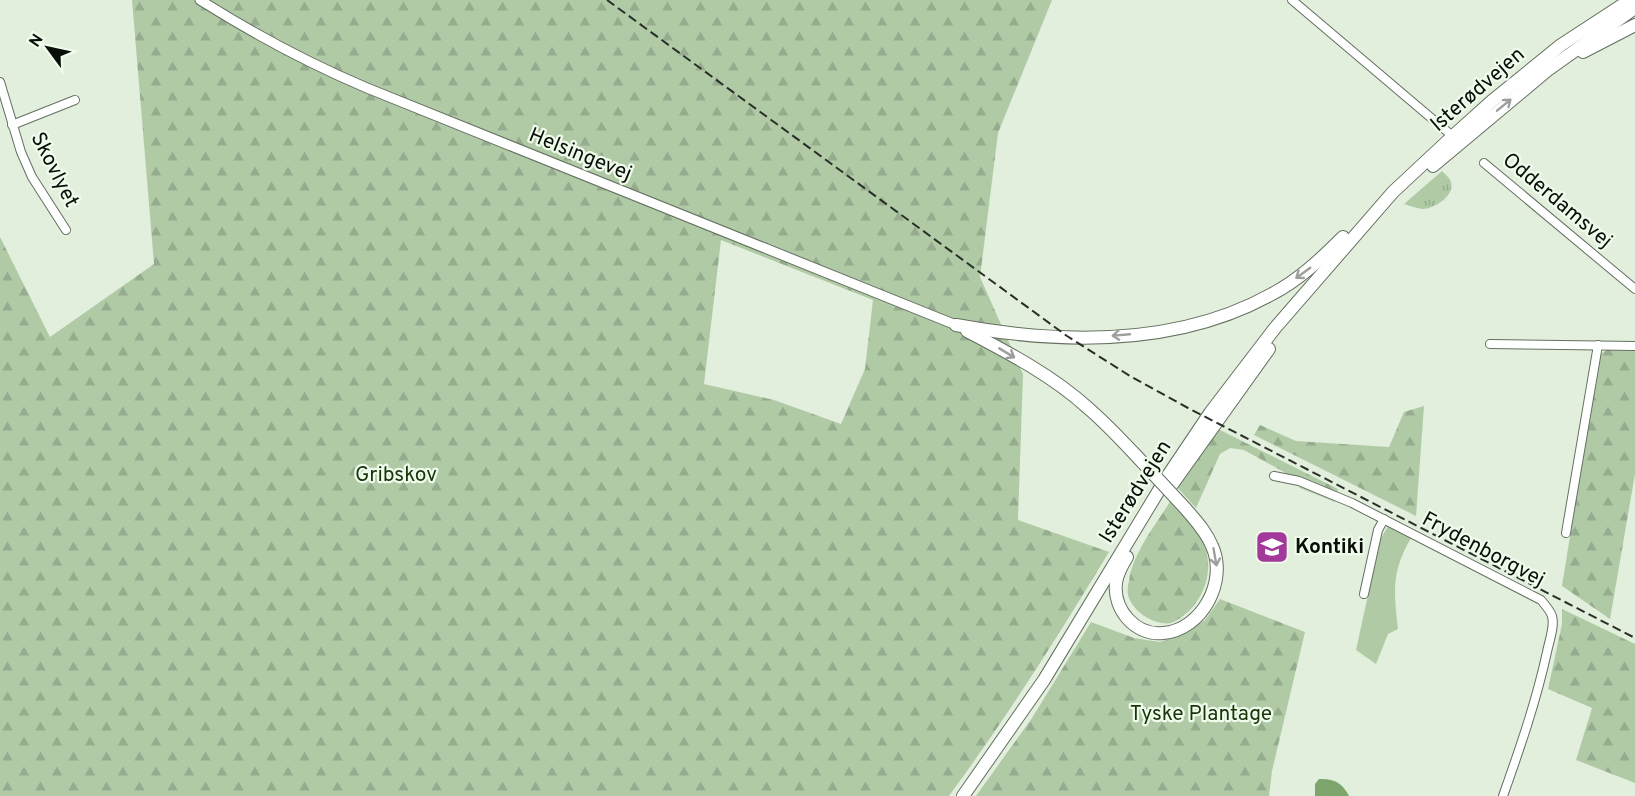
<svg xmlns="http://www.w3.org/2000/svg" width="1635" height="796" viewBox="0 0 1635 796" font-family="Overpass,sans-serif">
<defs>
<pattern id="grass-tufts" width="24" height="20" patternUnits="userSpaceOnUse" patternTransform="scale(1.5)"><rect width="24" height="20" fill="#b0caa6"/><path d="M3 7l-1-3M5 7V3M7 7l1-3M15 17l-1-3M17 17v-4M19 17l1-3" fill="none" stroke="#96ac8e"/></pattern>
<pattern id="forest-firs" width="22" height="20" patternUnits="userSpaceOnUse" patternTransform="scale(1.5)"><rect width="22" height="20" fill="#b0caa6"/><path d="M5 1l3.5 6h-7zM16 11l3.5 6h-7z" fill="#96ac8e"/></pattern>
</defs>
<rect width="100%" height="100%" fill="#e2efdd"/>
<path fill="url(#grass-tufts)" d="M 1442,171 C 1445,174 1450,178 1451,182 C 1455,196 1434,209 1422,209 C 1416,208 1410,206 1404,204 Z"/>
<g fill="url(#forest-firs)" fill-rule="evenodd">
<path d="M 132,0 L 1052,0 L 998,133 L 980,277 L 1023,374 L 1018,520 L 1109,552 C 1059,635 1007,717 949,796 L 0,796 L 0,237 L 50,337 L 154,264 ZM 721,240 L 873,300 L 865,369 L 841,424 L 774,400 L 704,384 Z"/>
<path d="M 1607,350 L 1635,351 L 1635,474 L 1610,619 L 1562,586 L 1599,355 Z"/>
<path d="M 1424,406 L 1416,516 L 1254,435 L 1260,425 L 1296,441 L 1389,447 L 1404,412 Z"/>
<path d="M 1216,428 L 1338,489 L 1335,502 L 1300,488 L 1284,472 L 1244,450 L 1230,448 L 1220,454 L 1196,508 L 1176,486 Z"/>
<path d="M 1171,500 C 1180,510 1192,520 1198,531 C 1214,558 1211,587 1190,610 C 1185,615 1177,621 1171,623 C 1154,626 1132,611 1128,595 C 1127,591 1128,584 1129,581 C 1133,552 1156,525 1171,500 Z"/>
<path d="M 1220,599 L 1305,632 L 1272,771 L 1269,796 L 976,796 L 1032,718 L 1091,622 L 1134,638 L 1160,642 L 1180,635 L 1205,620 Z"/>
<path d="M 1562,609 L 1635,644 L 1635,783 L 1576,760 L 1592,708 L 1548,689 L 1562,624 Z"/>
</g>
<path fill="#b0caa6" d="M 1388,526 L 1411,538 C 1391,573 1394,590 1398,629 L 1388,634 L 1376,664 L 1356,650 L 1380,540 Z"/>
<path fill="#7da56c" d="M 1319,779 C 1333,778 1343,783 1349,796 L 1315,796 L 1315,784 Z"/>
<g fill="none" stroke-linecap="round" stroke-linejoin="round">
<defs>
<g id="minor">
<path d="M 1292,0 L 1456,139"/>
<path d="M 0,82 L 21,152 L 32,177 L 66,230"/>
<path d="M 12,125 L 75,100"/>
<path d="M 1484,163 L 1635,289"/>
<path d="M 1490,344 L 1635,346"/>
<path d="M 1274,476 L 1299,481 L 1352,503 L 1541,600 C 1545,605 1550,610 1552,616 C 1555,627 1549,641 1547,652 C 1536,702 1520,748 1503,796"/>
<path d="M 1566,533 L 1598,345"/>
<path d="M 1364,594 L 1378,530 L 1384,519"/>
</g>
<path id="tertiary" d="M 200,0 C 254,34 308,63 367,88 L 956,325"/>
<g id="trunk">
<path d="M 1583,52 L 1635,25"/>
<path d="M 1433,166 L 1549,69 L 1635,8"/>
<path d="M 956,325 C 1059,344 1177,347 1272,294 C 1299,280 1322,258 1343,237"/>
<path d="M 967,331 C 1009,353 1053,376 1088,408 C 1108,425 1126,445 1144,464"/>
<path d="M 1171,486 L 1269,349"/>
<path d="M 1127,557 C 1122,565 1117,574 1116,583 C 1113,609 1135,636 1163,633 C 1202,630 1228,581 1212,546 C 1206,531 1195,520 1185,508"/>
<path d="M 963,796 L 1044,680 L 1167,477 L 1210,413 L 1275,328 L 1393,192 L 1453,136 L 1492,101 L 1561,45 L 1630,0"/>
</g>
</defs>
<use href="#minor" stroke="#646f60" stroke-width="10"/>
<use href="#tertiary" stroke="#646f60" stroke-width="11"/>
<use href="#trunk" stroke="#646f60" stroke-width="14"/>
<use href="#minor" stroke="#fff" stroke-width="8"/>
<use href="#tertiary" stroke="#fff" stroke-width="9"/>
<use href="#trunk" stroke="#fff" stroke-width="12"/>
<path stroke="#292e27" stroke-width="2" stroke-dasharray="9 4.5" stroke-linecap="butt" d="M 607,0 L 1067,336 L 1130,376 L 1188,408 L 1635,638"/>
<defs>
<path id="trunk-bridge" d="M 1144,464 L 1185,508"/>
</defs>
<use href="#trunk-bridge" stroke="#646f60" stroke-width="14" stroke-linecap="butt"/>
<use href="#trunk-bridge" stroke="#fff" stroke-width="12"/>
</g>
<defs><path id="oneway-shaft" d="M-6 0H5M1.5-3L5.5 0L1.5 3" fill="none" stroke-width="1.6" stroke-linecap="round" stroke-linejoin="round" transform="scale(1.5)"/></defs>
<g stroke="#9d9f9d">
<use href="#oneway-shaft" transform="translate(1504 105) rotate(-39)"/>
<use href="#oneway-shaft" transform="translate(1303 273) rotate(144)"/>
<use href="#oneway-shaft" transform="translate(1121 335) rotate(175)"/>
<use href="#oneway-shaft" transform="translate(1007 353) rotate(31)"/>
<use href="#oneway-shaft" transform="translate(1215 557) rotate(80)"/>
</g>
<defs>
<symbol id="school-square" viewBox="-11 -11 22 22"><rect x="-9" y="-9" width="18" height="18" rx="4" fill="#a3399a" stroke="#effceb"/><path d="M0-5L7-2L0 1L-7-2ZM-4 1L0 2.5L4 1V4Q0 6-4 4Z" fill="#fff"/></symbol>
</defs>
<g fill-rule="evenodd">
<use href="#school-square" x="1253" y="528" width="38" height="38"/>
</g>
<g text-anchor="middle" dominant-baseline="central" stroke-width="4.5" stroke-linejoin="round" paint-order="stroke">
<g font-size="21" fill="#0a0e09" stroke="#effceb">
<text transform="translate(1478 90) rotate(-41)">Isterødvejen</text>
<text transform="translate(580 155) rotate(22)">Helsingevej</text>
<text transform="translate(54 170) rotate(63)">Skovlyet</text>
<text transform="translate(1557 201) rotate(40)">Odderdamsvej</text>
<text transform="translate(1136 492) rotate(-58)">Isterødvejen</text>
<text transform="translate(1483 550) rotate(28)">Frydenborgvej</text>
</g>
<g font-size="21" fill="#18340b" stroke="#effceb">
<text x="396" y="475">Gribskov</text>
<text x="1201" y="714">Tyske Plantage</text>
</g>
<g font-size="21" font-weight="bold" fill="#0a0e09" stroke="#effceb" text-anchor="start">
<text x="1295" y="547">Kontiki</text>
</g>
</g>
<g transform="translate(48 48) rotate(303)" stroke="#effceb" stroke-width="4.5" paint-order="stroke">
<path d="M0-4.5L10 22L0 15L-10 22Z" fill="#0a0e09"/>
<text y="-9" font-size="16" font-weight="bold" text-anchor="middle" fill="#0a0e09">N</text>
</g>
</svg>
